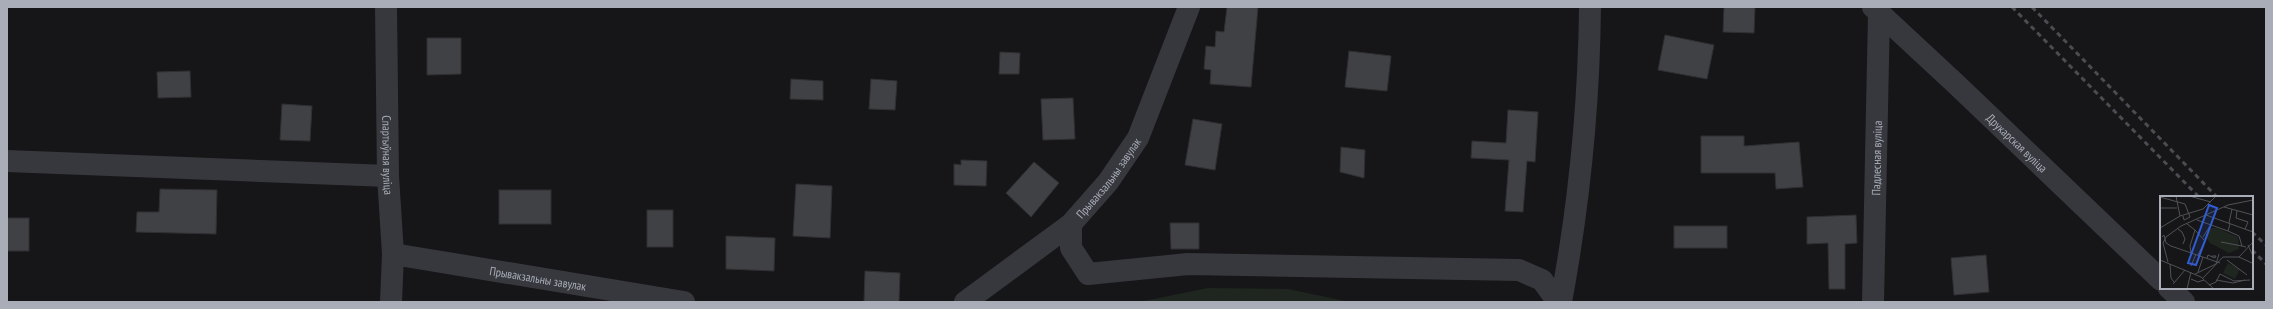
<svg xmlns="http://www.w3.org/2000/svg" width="2273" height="309" viewBox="0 0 2273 309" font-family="'PT Sans Narrow',sans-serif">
<rect width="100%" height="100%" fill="#161618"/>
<path fill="#1e261f" d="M 1208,288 L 1288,289 L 1350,302 L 1139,302 Z"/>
<g fill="#404145" stroke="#303034">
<path d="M 1227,7 L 1258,7 L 1251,87 L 1210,84 L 1211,70 L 1204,69 L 1206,46 L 1215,47 L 1216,31 L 1224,32 Z"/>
<path d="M 1724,7 L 1755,7 L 1754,33 L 1723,32 Z"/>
<path d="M 1665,35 L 1714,45 L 1707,79 L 1658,70 Z"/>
<path d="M 427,38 L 461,38 L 461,74 L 427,75 Z"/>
<path d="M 1349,51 L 1391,56 L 1387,91 L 1345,87 Z"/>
<path d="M 1000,52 L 1020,53 L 1019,74 L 999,74 Z"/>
<path d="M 190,71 L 191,97 L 158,98 L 157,72 Z"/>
<path d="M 791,79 L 823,81 L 823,100 L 790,99 Z"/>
<path d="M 871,79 L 897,81 L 895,110 L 869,109 Z"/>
<path d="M 1073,98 L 1075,139 L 1043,140 L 1041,99 Z"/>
<path d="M 282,104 L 312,106 L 310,141 L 280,140 Z"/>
<path d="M 1508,110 L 1538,112 L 1535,162 L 1527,161 L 1523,212 L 1505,211 L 1509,160 L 1471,158 L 1472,141 L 1506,143 Z"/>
<path d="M 1193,119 L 1222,124 L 1215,170 L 1185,165 Z"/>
<path d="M 1701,136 L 1744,136 L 1744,146 L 1799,142 L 1803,187 L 1776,189 L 1775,173 L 1701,173 Z"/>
<path d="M 1341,147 L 1365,150 L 1364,178 L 1340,172 Z"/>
<path d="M 961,160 L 987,161 L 986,186 L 954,185 L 954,164 L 961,165 Z"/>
<path d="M 1034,162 L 1059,183 L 1031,217 L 1006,193 Z"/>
<path d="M 796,184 L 832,186 L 830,238 L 793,236 Z"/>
<path d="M 160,189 L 217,190 L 216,234 L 136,232 L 137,212 L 159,212 Z"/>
<rect x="499" y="190" width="52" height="34"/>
<rect x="647" y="210" width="26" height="37"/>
<path d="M 1856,215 L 1857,243 L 1845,244 L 1845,289 L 1829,289 L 1828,243 L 1807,244 L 1807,217 Z"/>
<rect x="7" y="218" width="22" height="33"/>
<path d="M 1170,223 L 1199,223 L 1199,249 L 1171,249 Z"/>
<rect x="1674" y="226" width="53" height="22"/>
<path d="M 726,236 L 775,238 L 774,271 L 726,269 Z"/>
<path d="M 1986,255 L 1989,292 L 1954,295 L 1951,258 Z"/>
<path d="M 865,271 L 900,273 L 899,302 L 864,302 Z"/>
</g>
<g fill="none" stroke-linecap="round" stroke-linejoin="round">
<g stroke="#37383d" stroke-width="22">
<path id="s1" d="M 386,7 L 388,176 L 393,254 L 391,302"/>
<path id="s2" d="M 1873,7 L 1957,85 L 2161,280"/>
<path d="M 7,161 L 388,176"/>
<path d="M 1071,224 L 1071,248 L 1088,274 L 1188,264 L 1519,270 L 1542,280 L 1558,302"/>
<path id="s3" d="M 393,254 L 684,302"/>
<path d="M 2169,288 L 2184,302"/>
<path id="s4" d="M 965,302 L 1071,224 L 1108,182 L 1138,138 L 1189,7"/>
<path d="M 1561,302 C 1579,205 1589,106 1590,7"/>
<path id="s5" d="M 1873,302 L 1879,13"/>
</g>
<g stroke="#4a4c52" stroke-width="3" stroke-dasharray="5 4" stroke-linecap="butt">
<path d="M 2012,7 L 2199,197"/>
<path d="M 2032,7 L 2217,197"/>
<path d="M 2252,232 L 2266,245"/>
<path d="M 2252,250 L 2266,264"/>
</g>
</g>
<g text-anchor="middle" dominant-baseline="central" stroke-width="4" stroke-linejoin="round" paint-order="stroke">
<g font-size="12" fill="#a8adb8" stroke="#111113">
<text stroke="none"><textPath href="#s2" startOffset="198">Друкарская вуліца</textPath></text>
<text stroke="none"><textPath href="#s1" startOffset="148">Спартыўная вуліца</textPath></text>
<text stroke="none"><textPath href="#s5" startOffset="144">Падлесная вуліца</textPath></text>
<text stroke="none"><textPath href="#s4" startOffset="191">Прывакзальны завулак</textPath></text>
<text stroke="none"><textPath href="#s3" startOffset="147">Прывакзальны завулак</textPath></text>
</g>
</g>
<g transform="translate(2160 196)">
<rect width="93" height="93" fill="#161618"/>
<path d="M 51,32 L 57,32 L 78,41 L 79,53 L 69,57 L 50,47 L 46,41 ZM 68,67 L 80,73 L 75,83 L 63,77 Z" fill="#1e261f"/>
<path fill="none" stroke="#505258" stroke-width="1" d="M 16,0 L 20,20M 29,0 L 51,6M 0,1 L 25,8 L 30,21 L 24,24 L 23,20M 64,11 L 93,19M 0,12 L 17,12M 0,15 L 0,31M 77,15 L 76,22 L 88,26 L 85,33M 46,19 L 93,36M 37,24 L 68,35M 69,27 L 72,13M 27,28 L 35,34 L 30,50 L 31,57M 70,28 L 68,35 L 79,40 L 82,50 L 86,51M 0,32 L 20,20 L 43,13 L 56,0M 18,33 L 22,36 L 25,43 L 23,48M 35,34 L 45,45 L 38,59M 2,41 L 4,39 L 6,47 L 11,50 L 60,67M 43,41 L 50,30M 61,46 L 82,50M 3,47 L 6,41 L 21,30 L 68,9 L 93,4M 3,47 L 8,66M 88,49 L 93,60M 79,61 L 92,67M 47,62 L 48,59 L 55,62 L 56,60 L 52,60M 0,64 L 41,81 L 54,93M 67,64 L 87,79M 10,68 L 11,82 L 14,86M 31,70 L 36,58M 38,76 L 43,61M 35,78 L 56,68 L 59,58M 43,82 L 63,61 L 79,61 L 93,46M 31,83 L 38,86 L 44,84M 56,84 L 73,87 L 85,84M 13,88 L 25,74M 49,89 L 56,86 L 60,78 L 74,85 L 90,84M 27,93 L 31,76"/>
<path fill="#325cd3" fill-opacity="0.15" stroke="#325cd3" stroke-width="2" d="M 49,9 L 57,12 L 36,69 L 28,67 Z"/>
<rect width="93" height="93" fill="none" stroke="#a8adb8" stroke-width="2"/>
</g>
<rect width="2273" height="309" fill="none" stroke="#a8adb8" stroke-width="16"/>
</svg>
